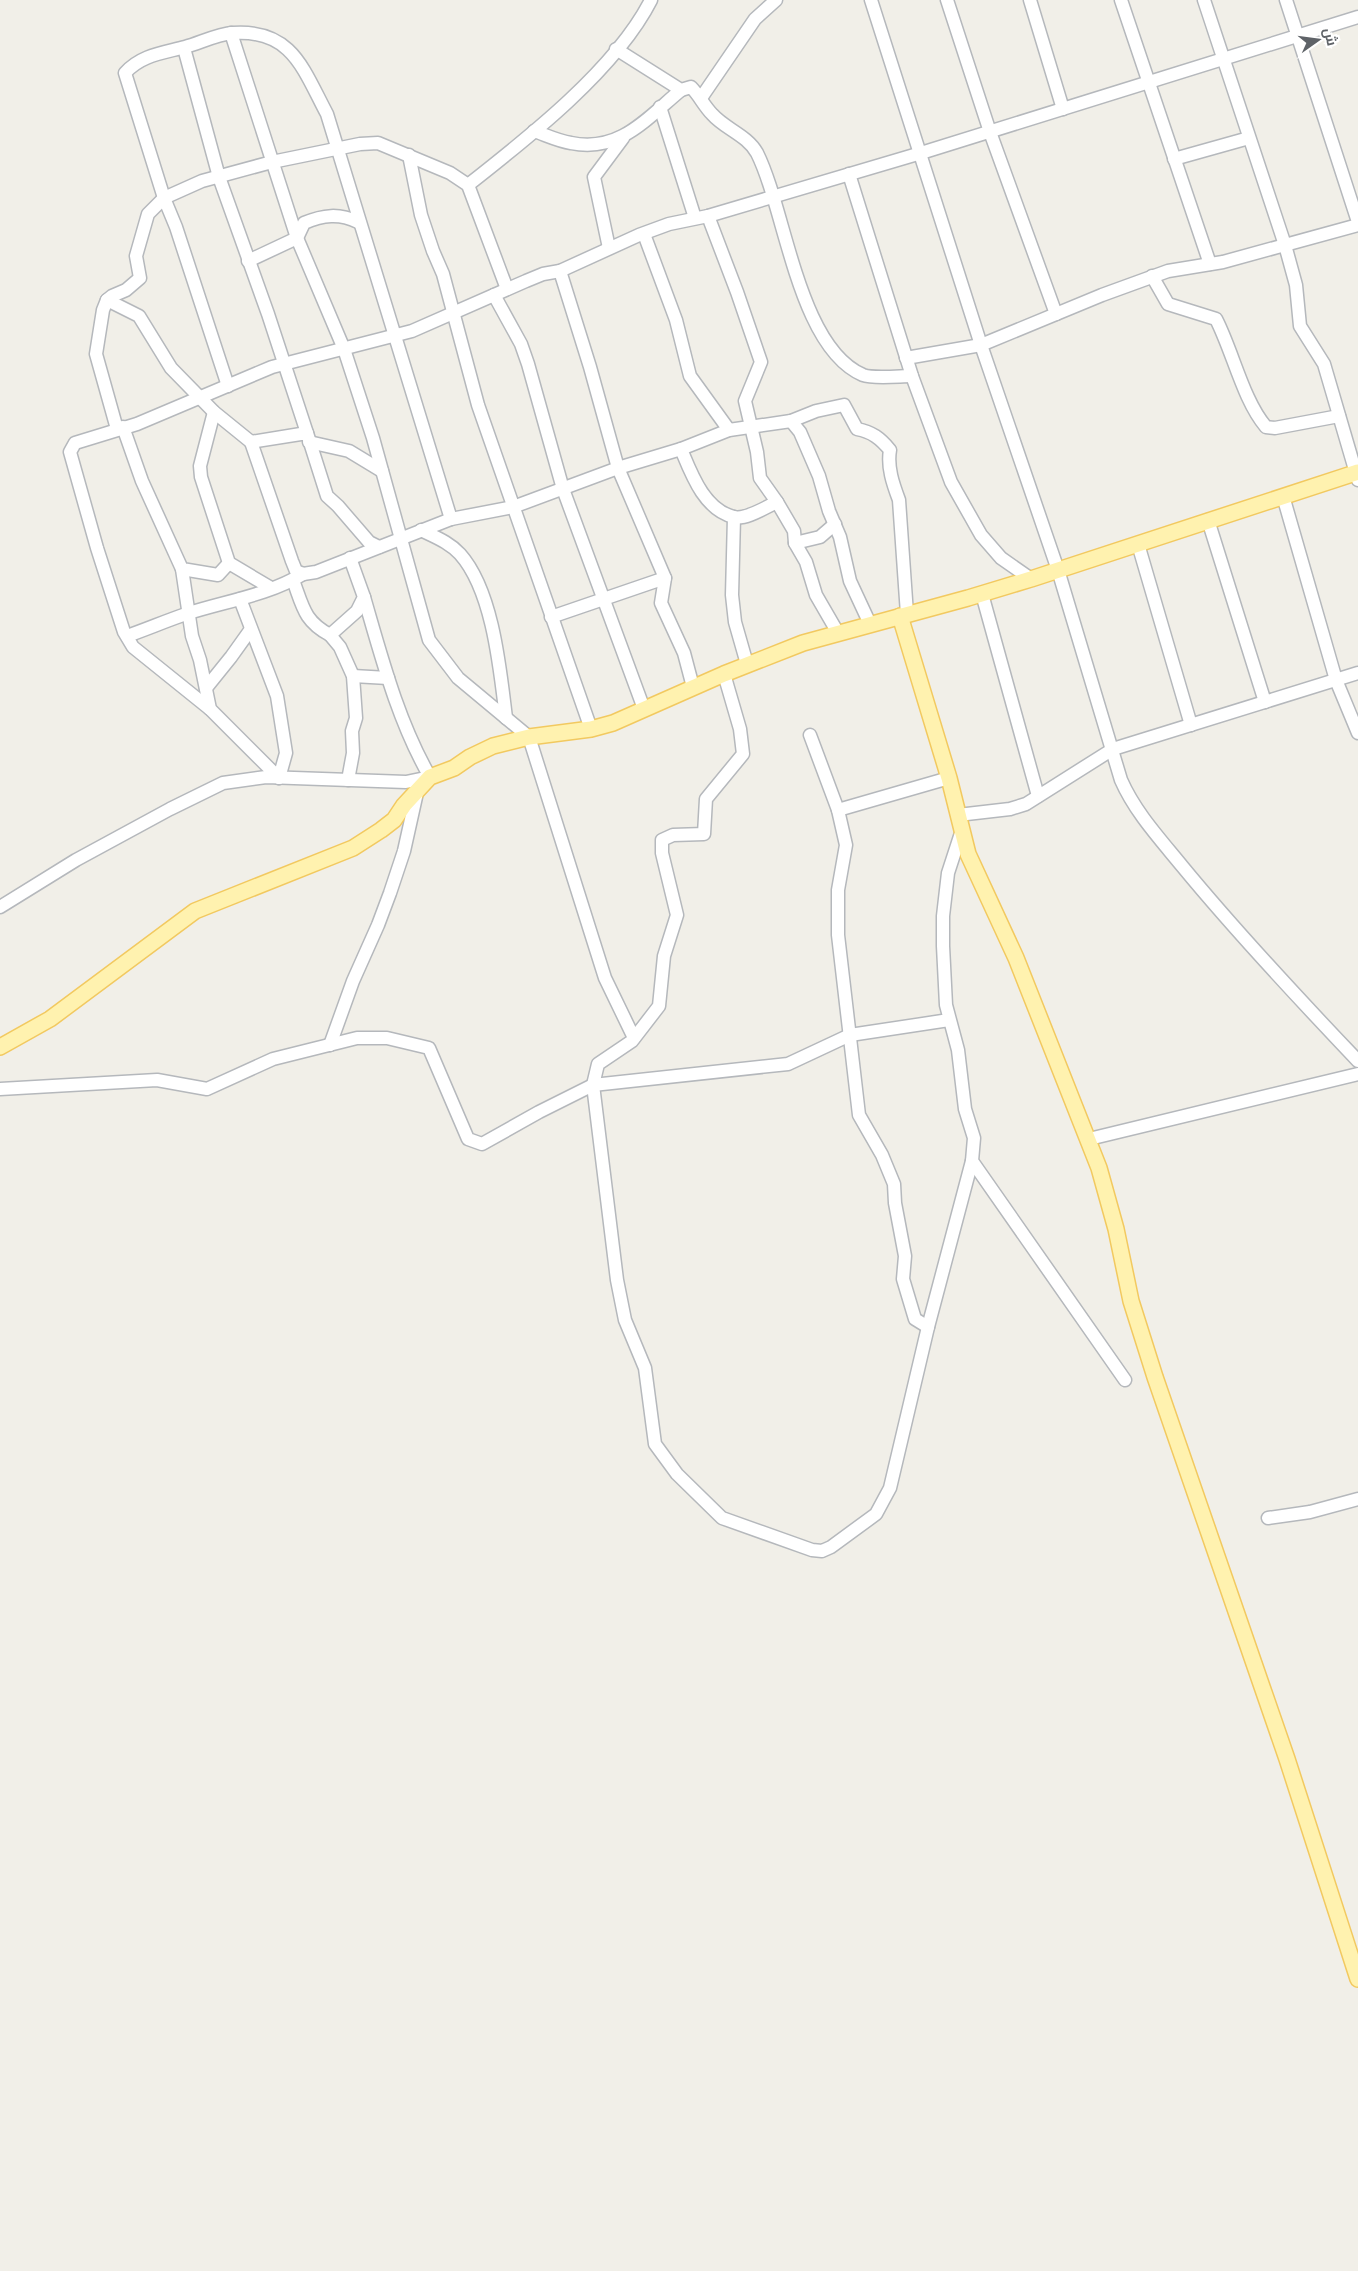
<svg xmlns="http://www.w3.org/2000/svg" width="1358" height="2271" viewBox="0 0 1358 2271" font-family="Ubuntu,Cairo,sans-serif">
<rect width="100%" height="100%" fill="#f1efe8"/>
<g fill="none" stroke-linecap="round" stroke-linejoin="round">
<defs>
<g id="minor">
<path d="M 871,0 L 981,345 L 1058,570 L 1121,780 C 1135,812 1160,839 1182,866 C 1238,934 1298,998 1358,1061"/>
<path d="M 947,0 L 990,132 L 1056,314"/>
<path d="M 1030,0 L 1063,109"/>
<path d="M 1121,0 L 1210,264"/>
<path d="M 1204,0 L 1285,245 L 1296,285 L 1300,326 L 1324,364 L 1358,480"/>
<path d="M 1286,0 L 1358,222"/>
<path d="M 231,33 L 297,238 L 344,349 L 373,438 L 429,640 L 458,678 L 529,737 L 605,978 L 634,1038"/>
<path d="M 184,48 L 219,177 L 268,314 L 307,433"/>
<path d="M 616,49 L 681,90 L 691,87 C 699,95 704,106 712,114 C 725,129 747,135 757,153 C 786,211 798,347 863,375 C 873,379 900,376 912,376"/>
<path d="M 701,98 L 755,19 L 776,0"/>
<path d="M 660,107 L 695,218"/>
<path d="M 534,131 C 546,135 558,141 571,143 C 620,153 647,118 681,90"/>
<path d="M 409,155 L 421,215 L 433,251 L 443,274 L 478,405 L 591,729"/>
<path d="M 1174,159 L 1249,138"/>
<path d="M 849,174 L 912,376 L 951,482 L 981,535 L 1001,558 L 1031,579"/>
<path d="M 468,185 C 528,138 616,69 651,0"/>
<path d="M 708,216 L 737,292 L 761,362 L 745,401 L 757,452 L 760,478 L 777,502 L 794,531 L 795,543 L 806,562 L 816,595 L 838,633"/>
<path d="M 644,234 L 676,320 L 690,376 L 729,430"/>
<path d="M 609,248 L 594,177 L 623,138"/>
<path d="M 248,261 L 297,238 L 304,223 C 323,215 339,213 358,222"/>
<path d="M 560,271 L 590,367 L 618,468 L 665,578 L 661,603 L 684,653 L 693,687"/>
<path d="M 1152,276 L 1168,304 L 1216,319 C 1233,352 1243,400 1266,427 L 1275,428 L 1339,416"/>
<path d="M 494,295 L 521,344 L 528,364 L 563,489 L 644,709"/>
<path d="M 107,300 L 139,316 L 171,368 L 214,412 L 251,442 L 307,433 L 327,496 L 338,506 L 369,542 L 379,547"/>
<path d="M 906,358 L 981,345 L 1102,295 L 1168,271 L 1223,262 L 1358,225"/>
<path d="M 228,386 L 176,227 L 164,198 L 125,73 C 141,55 163,53 185,47 C 200,43 217,34 233,33 C 292,29 303,69 327,114 L 451,519"/>
<path d="M 214,412 L 200,466 L 201,477 L 229,563 L 271,588"/>
<path d="M 791,421 L 800,432 L 819,476 L 829,511 L 840,537 L 850,581 L 870,624"/>
<path d="M 123,427 L 142,481 L 182,569 L 218,575 L 229,563"/>
<path d="M 117,429 L 96,354 L 103,310 L 107,300 L 112,296 L 126,290 L 140,278 L 136,256 L 148,214 L 164,198 L 202,181 L 272,162 L 360,144 L 378,143 L 450,173 L 468,185 L 507,289"/>
<path d="M 251,442 L 292,561 L 296,571 L 303,574 L 316,572 L 451,519 L 513,507 L 618,468 L 681,449 L 729,430 L 791,421 L 816,411 L 844,405 L 857,429 C 872,432 880,438 890,450 C 887,467 893,484 899,500 L 907,614"/>
<path d="M 309,442 L 349,451 L 382,471"/>
<path d="M 681,449 C 691,473 704,510 734,517 C 746,520 766,507 777,502"/>
<path d="M 1283,496 L 1336,680 L 1358,733"/>
<path d="M 734,517 L 732,595 L 735,622 L 747,664"/>
<path d="M 1208,520 L 1265,702"/>
<path d="M 421,530 C 435,537 449,542 460,554 C 493,591 500,669 506,718"/>
<path d="M 795,543 L 820,537 L 835,524"/>
<path d="M 1138,544 L 1191,725"/>
<path d="M 182,569 L 192,636 L 200,660 L 210,709 L 279,778"/>
<path d="M 293,580 C 303,607 304,621 330,635"/>
<path d="M 982,594 L 1038,796"/>
<path d="M 240,599 L 277,696 L 286,753 L 279,778"/>
<path d="M 551,617 L 665,578"/>
<path d="M 127,636 C 147,629 168,620 189,613 C 227,601 268,595 303,574"/>
<path d="M 724,674 L 740,729 L 743,754 L 706,799 L 704,834 L 673,835 L 662,840 L 662,853 L 677,915 L 664,956 L 659,1006 L 632,1041 L 598,1064 L 593,1085 L 617,1280 L 625,1320 L 645,1368 L 655,1444 L 677,1474 L 722,1518 L 812,1550 L 822,1551 L 831,1547 L 876,1514 L 890,1488 L 928,1327 L 972,1161"/>
<path d="M 353,676 L 388,678"/>
<path d="M 206,688 L 231,657 L 251,629"/>
<path d="M 210,709 L 133,647 L 124,632 L 97,548 L 70,452 L 75,443 L 137,424 L 272,367 L 412,331 L 526,281 L 543,274 L 560,271 L 639,235 L 669,224 L 708,216 L 921,153 L 1358,17"/>
<path d="M 810,735 L 838,810 L 949,778"/>
<path d="M 348,780 L 353,753 L 352,731 L 356,718 L 353,676 L 340,647 L 330,635 L 357,611 L 364,597 L 350,558"/>
<path d="M 838,810 L 846,845 L 838,890 L 838,935 L 859,1115 L 882,1155 L 894,1184 L 895,1203 L 905,1256 L 903,1279 L 915,1319 L 928,1327"/>
<path d="M 958,815 L 1010,809 L 1026,804 L 1113,749 L 1358,673"/>
<path d="M 962,830 L 948,873 L 943,916 L 943,946 L 946,1005 L 958,1050 L 965,1109 L 974,1138 L 972,1161 L 1125,1380"/>
<path d="M 0,907 L 76,860 L 170,809 L 223,783 L 266,777 L 406,782 L 430,777 C 398,721 382,659 364,597"/>
<path d="M 330,1045 L 353,981 L 378,925 L 390,893 L 404,851 L 418,788"/>
<path d="M 0,1089 L 157,1080 L 207,1089 L 273,1059 L 357,1038 L 387,1038 L 429,1048 L 468,1139 L 482,1144 L 539,1112 L 593,1085 L 788,1064 L 850,1035 L 949,1020"/>
<path d="M 1089,1139 L 1358,1074"/>
<path d="M 1268,1518 L 1310,1512 L 1358,1499"/>
</g>
<g id="major">
<path d="M 900,616 L 949,778 L 968,854 L 1016,958 L 1099,1168 L 1116,1229 L 1131,1301 L 1155,1377 L 1287,1759 L 1358,1979"/>
<path d="M 0,1047 L 50,1019 L 195,911 L 353,848 L 381,830 L 394,820 L 404,805 L 430,777 L 454,768 L 470,757 L 493,746 L 529,737 L 591,729 L 613,723 L 724,674 L 803,643 L 968,598 L 1031,579 L 1358,472"/>
</g>
</defs>
<use href="#minor" stroke="#b5b8bc" stroke-width="15"/>
<use href="#major" stroke="#f2c960" stroke-width="18"/>
<use href="#minor" stroke="#fff" stroke-width="12"/>
<use href="#major" stroke="#fff2af" stroke-width="15"/>
</g>
<g transform="translate(1318 40) rotate(76)" stroke="#ffffff" stroke-width="4" paint-order="stroke">
<path d="M0-4L9 19L0 12L-9 19Z" fill="#5f6368"/>
<text y="-8" font-size="14" font-weight="bold" text-anchor="middle" fill="#5f6368">ش</text>
</g>
</svg>
